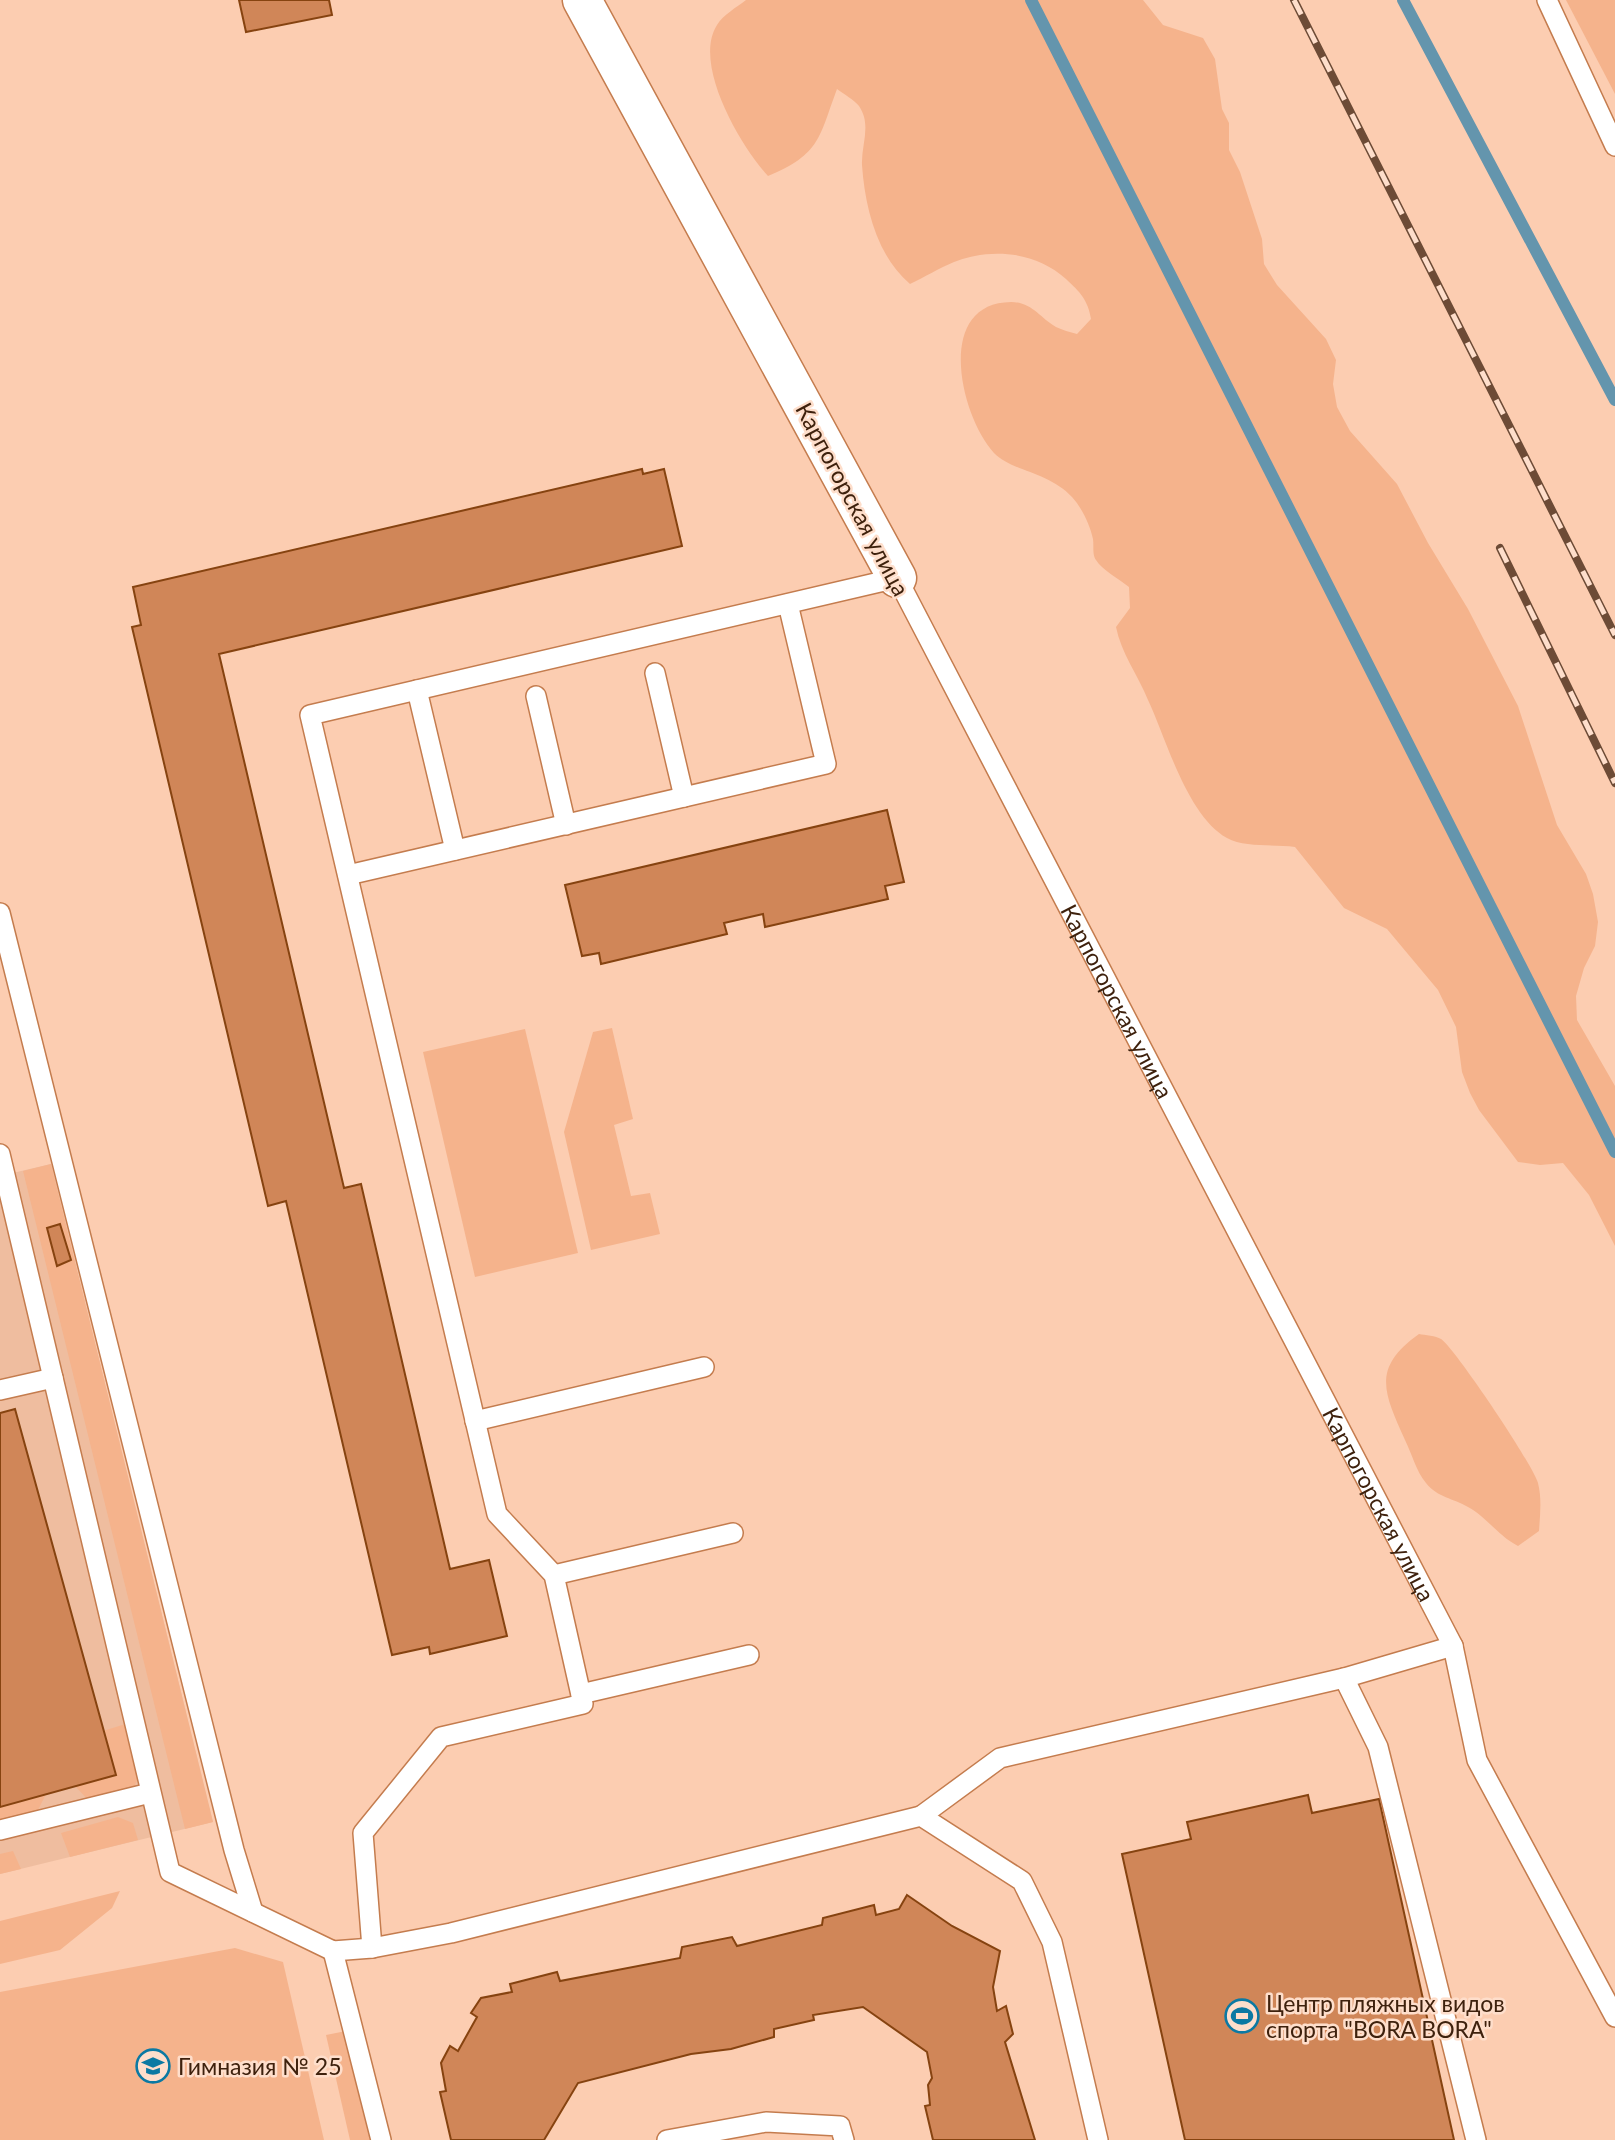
<svg xmlns="http://www.w3.org/2000/svg" width="1615" height="2140" viewBox="0 0 1615 2140" font-family="Lato,sans-serif">
<rect width="100%" height="100%" fill="#fccdb1"/>
<path fill="#efbd9f" d="M 51,1164 L 213,1822 L 0,1874 L 0,1176 Z"/>
<g fill="#f5b38c">
<path d="M 746,0 L 1143,0 L 1163,25 L 1203,38 L 1215,59 L 1222,109 L 1229,123 L 1229,150 L 1240,172 L 1262,239 L 1264,264 L 1277,285 L 1326,339 L 1336,360 L 1333,384 L 1337,407 L 1350,431 L 1397,484 L 1428,543 L 1468,609 L 1518,706 L 1557,825 L 1586,874 L 1593,894 L 1598,922 L 1595,946 L 1584,968 L 1576,996 L 1577,1020 L 1615,1086 L 1615,1246 L 1589,1195 L 1563,1163 L 1540,1165 L 1518,1162 L 1479,1110 L 1470,1093 L 1462,1072 L 1456,1027 L 1438,990 L 1387,929 L 1344,908 L 1295,847 C 1275,844 1245,848 1227,838 C 1187,816 1166,738 1148,700 C 1138,675 1121,653 1116,627 L 1130,608 L 1129,587 C 1119,579 1102,570 1096,560 C 1092,555 1094,545 1093,539 C 1090,525 1082,508 1072,497 C 1049,472 1011,471 994,453 C 960,416 934,303 1011,302 C 1032,302 1040,318 1056,327 C 1062,330 1070,332 1077,334 L 1091,319 C 1088,300 1080,292 1066,279 C 1036,252 992,247 954,262 C 939,268 925,277 910,284 C 877,256 865,208 862,165 C 861,145 872,125 859,106 C 854,100 844,94 837,89 C 819,137 821,154 768,176 C 741,147 692,64 717,25 C 723,15 737,7 746,0 Z"/>
<path d="M 1566,0 L 1615,0 L 1615,94 Z"/>
<path d="M 612,1028 L 633,1119 L 614,1125 L 631,1196 L 650,1193 L 660,1234 L 591,1250 L 564,1132 L 593,1032 Z"/>
<path d="M 525,1029 L 578,1253 L 475,1277 L 423,1052 Z"/>
<path d="M 51,1164 L 213,1822 L 185,1829 L 23,1171 Z"/>
<path d="M 1419,1334 C 1425,1335 1436,1336 1441,1339 C 1454,1347 1534,1466 1538,1483 C 1542,1499 1540,1515 1539,1531 L 1518,1546 C 1497,1535 1488,1518 1468,1507 C 1453,1498 1438,1498 1426,1483 C 1416,1471 1412,1454 1405,1440 C 1384,1393 1371,1368 1419,1334 Z"/>
<path d="M 135,1721 L 145,1761 L 131,1795 L 92,1804 L 75,1786 L 116,1775 L 103,1731 Z"/>
<path d="M 46,1794 L 35,1816 L 0,1827 L 0,1807 Z"/>
<path d="M 118,1817 L 133,1823 L 138,1840 L 70,1857 L 61,1833 Z"/>
<path d="M 13,1851 L 21,1869 L 0,1874 L 0,1854 Z"/>
<path d="M 120,1891 L 112,1908 L 60,1950 L 0,1964 L 0,1921 Z"/>
<path d="M 235,1948 L 283,1962 L 324,2140 L 0,2140 L 0,1992 Z"/>
<path d="M 346,2031 L 370,2140 L 350,2140 L 326,2035 Z"/>
</g>
<g fill="none" stroke-linecap="round" stroke-linejoin="round">
<g stroke="#6495ad" stroke-width="12">
<path d="M 1031,0 L 1615,1152"/>
<path d="M 1403,0 L 1615,400"/>
</g>
</g>
<g fill="#d08658" stroke="#864310" stroke-width="2">
<path d="M 239,0 L 329,0 L 332,15 L 246,32 Z"/>
<path d="M 642,469 L 643,474 L 664,469 L 682,546 L 219,654 L 344,1188 L 361,1184 L 450,1569 L 489,1560 L 507,1636 L 430,1654 L 429,1647 L 392,1655 L 286,1201 L 268,1206 L 132,627 L 141,625 L 133,587 Z"/>
<path d="M 887,810 L 904,882 L 885,886 L 888,899 L 765,927 L 763,914 L 724,923 L 727,934 L 601,964 L 599,953 L 582,956 L 565,885 Z"/>
<path d="M 60,1224 L 71,1260 L 57,1266 L 47,1228 Z"/>
<path d="M 15,1409 L 116,1775 L 0,1807 L 0,1413 Z"/>
<path d="M 1308,1795 L 1312,1813 L 1379,1799 L 1454,2140 L 1185,2140 L 1122,1854 L 1191,1839 L 1187,1822 Z"/>
<path d="M 907,1895 L 952,1926 L 1000,1951 L 993,1987 L 997,2011 L 1006,2006 L 1013,2034 L 1005,2042 L 1035,2140 L 933,2140 L 925,2106 L 930,2105 L 928,2085 L 932,2078 L 927,2052 L 863,2007 L 813,2015 L 814,2020 L 774,2029 L 774,2037 L 731,2049 L 691,2054 L 578,2083 L 544,2140 L 451,2140 L 440,2092 L 446,2091 L 441,2063 L 450,2046 L 458,2051 L 477,2017 L 471,2013 L 481,1998 L 512,1992 L 510,1984 L 557,1972 L 560,1981 L 680,1958 L 682,1947 L 732,1937 L 737,1946 L 822,1925 L 823,1918 L 874,1905 L 876,1915 L 899,1909 Z"/>
</g>
<g fill="none" stroke-linecap="round" stroke-linejoin="round">
<defs>
<g id="service">
<path d="M 1547,0 L 1615,146"/>
<path d="M 655,673 L 684,797"/>
<path d="M 417,690 L 455,850"/>
<path d="M 536,696 L 566,825"/>
<path d="M 348,875 L 826,764 L 788,604"/>
<path d="M 0,913 L 234,1850 L 253,1912"/>
<path d="M 0,1154 L 170,1872 L 333,1951 L 372,1948 L 451,1933 L 921,1816 L 1022,1881 L 1052,1942 L 1098,2140"/>
<path d="M 0,1390 L 53,1378"/>
<path d="M 475,1421 L 704,1367"/>
<path d="M 554,1575 L 733,1533"/>
<path d="M 1344,1678 L 1378,1747 L 1476,2140"/>
<path d="M 581,1694 L 749,1655"/>
<path d="M 921,1816 L 1000,1758 L 1344,1678 L 1453,1646"/>
<path d="M 0,1830 L 150,1793"/>
<path id="s1" d="M 372,1948 L 363,1833 L 441,1737 L 583,1704 L 554,1575 L 497,1514 L 310,715 L 897,578 L 1453,1646 L 1477,1760 L 1615,2017"/>
<path d="M 333,1951 L 381,2140"/>
<path d="M 667,2140 L 766,2122 L 840,2126 L 844,2140"/>
</g>
<path id="minor" d="M 582,0 L 897,578"/>
</defs>
<use href="#service" stroke="#c47c4e" stroke-width="22"/>
<use href="#minor" stroke="#c47c4e" stroke-width="41"/>
<use href="#service" stroke="#fff" stroke-width="19"/>
<use href="#minor" stroke="#fff" stroke-width="38"/>
<defs>
<g id="rail">
<path d="M 1294,0 L 1615,635"/>
<path d="M 1500,548 L 1615,783"/>
</g>
</defs>
<use href="#rail" stroke="#6d4b36" stroke-width="8"/>
<use href="#rail" stroke="#fedecb" stroke-width="5" stroke-dasharray="16" stroke-linecap="butt"/>
</g>
<defs>
<symbol id="stadium-ring" viewBox="-11 -11 22 22"><circle r="9.5" fill="#fedecb" stroke="#0b79a3" stroke-width="1.5"/><path d="M0-5a6.5 5 0 1 0 0 10a6.5 5 0 1 0 0-10ZM-3.5-1.8h7v3.6h-7Z" fill="#0b79a3"/></symbol>
<symbol id="school-ring" viewBox="-11 -11 22 22"><circle r="9.5" fill="#fedecb" stroke="#0b79a3" stroke-width="1.5"/><path d="M0-5L7-2L0 1L-7-2ZM-4 1L0 2.5L4 1V4Q0 6-4 4Z" fill="#0b79a3"/></symbol>
</defs>
<g fill-rule="evenodd">
<use href="#stadium-ring" x="1223" y="1997" width="38" height="38"/>
<use href="#school-ring" x="134" y="2047" width="38" height="38"/>
</g>
<g text-anchor="middle" dominant-baseline="central" stroke-width="5" stroke-linejoin="round" paint-order="stroke">
<g font-size="23" fill="#3e210d" stroke="#fedecb">
<text transform="translate(853 499) rotate(62)">Карпогорская улица</text>
<text stroke="none"><textPath href="#s1" startOffset="2501">Карпогорская улица</textPath></text>
<text stroke="none"><textPath href="#s1" startOffset="3068">Карпогорская улица</textPath></text>
</g>
<g font-size="23" fill="#3e210d" stroke="#fedecb" text-anchor="start">
<text x="1266" y="2003">Центр пляжных видов<tspan x="1266" dy="26">спорта "BORA BORA"</tspan></text>
<text x="178" y="2066">Гимназия № 25</text>
</g>
</g>
</svg>
